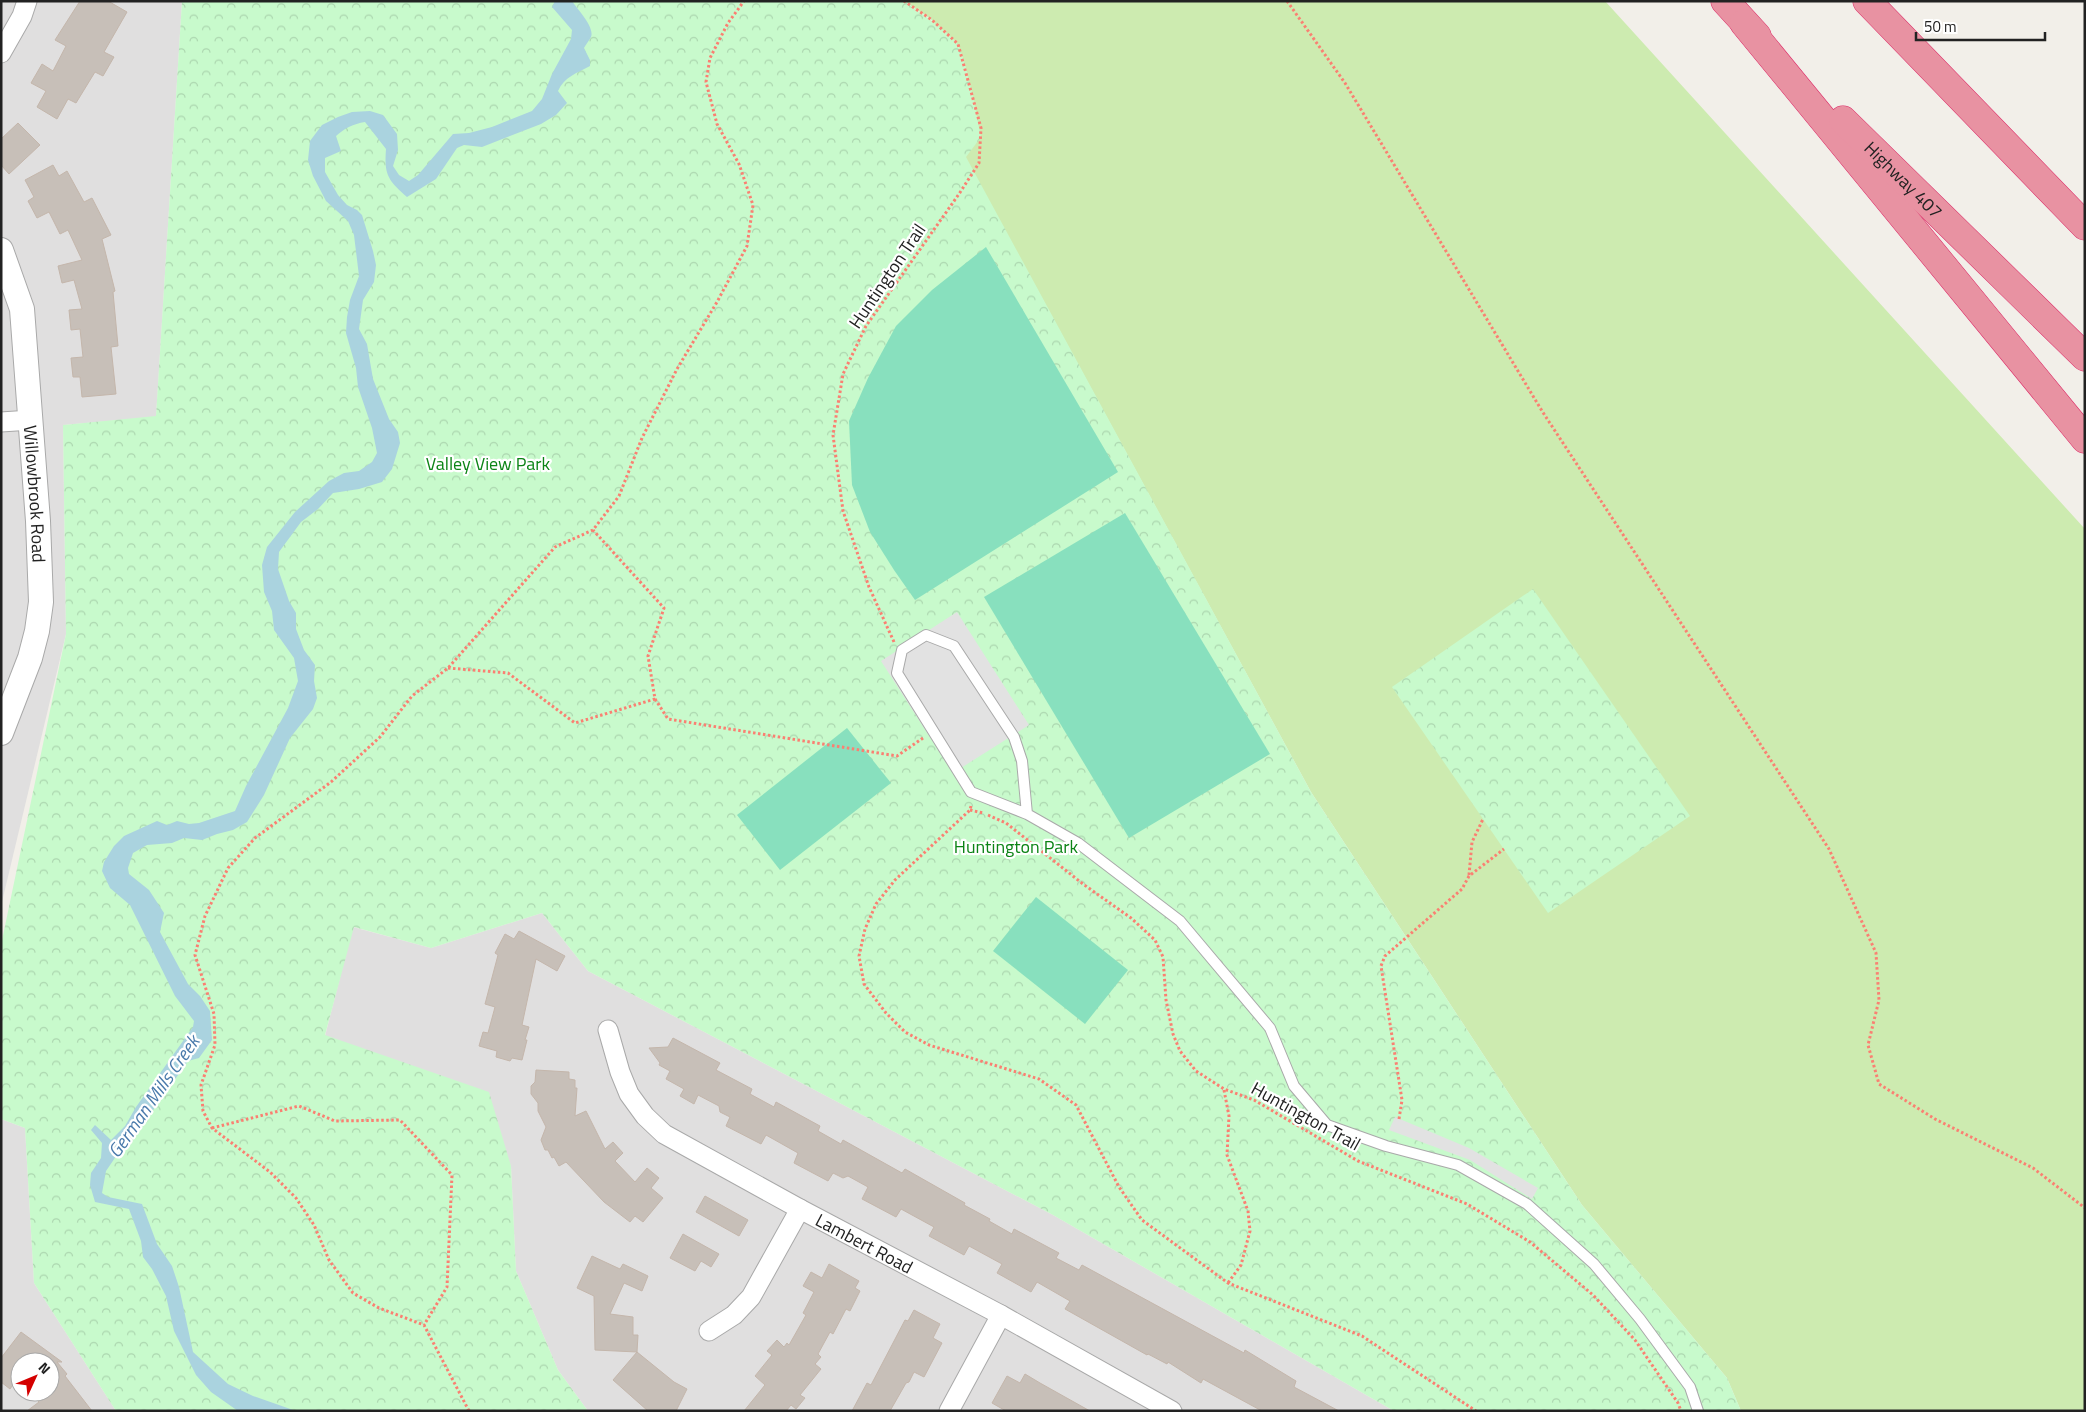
<svg xmlns="http://www.w3.org/2000/svg" width="2086" height="1412" viewBox="0 0 2086 1412" font-family="'Titillium Web',sans-serif">
<defs>
<pattern id="park-crowns" width="20" height="18" patternUnits="userSpaceOnUse" patternTransform="scale(1.25)"><rect width="20" height="18" fill="#c8facc"/><path d="M2 6a3 3 0 1 1 6 0M12 15a3 3 0 1 1 6 0" fill="none" stroke="#acd6af"/></pattern>
</defs>
<rect width="100%" height="100%" fill="#f2efe9"/>
<g fill="#e0dfdf" fill-rule="evenodd">
<path d="M 1,1 L 182,1 L 156,417 L 63,425 L 66,634 L 1,906 Z"/>
<path d="M 542,913 L 588,971 L 1053,1215 L 1394,1411 L 588,1411 L 558,1370 L 516,1271 L 511,1166 L 325,1036 L 353,927 L 431,948 Z"/>
<path d="M 1,1119 L 25,1128 L 34,1283 L 116,1411 L 1,1411 ZM 20,1362 L 50,1362 L 50,1392 L 20,1392 Z"/>
</g>
<path fill="#cdebb0" d="M 904,1 L 1605,1 L 2085,529 L 2085,1411 L 1741,1411 L 1727,1378 L 1582,1205 L 1311,792 L 965,157 L 932,20 Z"/>
<g fill="url(#park-crowns)">
<path d="M 182,1 L 904,1 C 922,14 941,26 956,42 C 966,54 977,118 981,137 L 966,157 L 1311,792 L 1582,1205 L 1727,1378 L 1741,1411 L 1394,1411 L 1053,1215 L 588,971 L 542,913 L 431,948 L 354,927 L 325,1035 L 489,1092 L 511,1166 L 516,1271 L 558,1370 L 588,1411 L 116,1411 L 34,1283 L 25,1128 L 1,1119 L 1,945 L 66,634 L 63,425 L 156,416 Z"/>
<path d="M 1533,589 L 1690,816 L 1548,913 L 1392,687 Z"/>
</g>
<g fill="#88e0be">
<path d="M 986,247 L 1118,472 L 915,600 L 894,570 L 870,532 L 852,485 L 849,421 L 868,378 L 896,326 L 932,290 Z"/>
<path d="M 1125,513 L 1270,754 L 1129,838 L 984,597 Z"/>
<path d="M 847,728 L 891,783 L 780,870 L 737,815 Z"/>
<path d="M 1036,897 L 1128,970 L 1085,1024 L 993,951 Z"/>
</g>
<g fill="#e2e2e2">
<path d="M 957,612 L 1029,725 L 953,773 L 881,661 Z"/>
<path d="M 1395,1117 L 1469,1148 L 1538,1188 L 1532,1199 L 1470,1160 L 1389,1130 Z"/>
</g>
<path fill="#aad3df" d="M 555,1 L 572,1 C 577,9 595,27 591,37 C 589,41 586,44 584,48 L 590,60 L 590,66 C 577,73 564,77 558,91 L 567,103 L 556,115 L 541,124 L 482,147 L 464,145 L 457,148 L 436,179 L 407,197 C 388,180 384,175 386,149 L 365,122 C 353,124 345,128 336,136 L 341,151 L 325,158 L 325,172 L 338,195 L 347,205 L 357,210 L 362,215 L 373,251 L 376,265 L 374,282 L 363,300 L 359,329 L 367,344 L 373,379 L 389,419 L 398,432 L 400,443 L 392,469 L 382,482 L 359,489 L 333,493 L 318,509 L 301,522 L 279,552 L 278,569 L 289,601 L 296,613 L 296,629 L 304,650 L 315,665 L 314,681 L 317,698 L 313,709 L 290,738 L 264,795 L 247,822 L 233,830 L 217,834 L 202,840 L 184,838 L 172,843 L 147,845 L 133,853 L 128,868 L 129,874 L 149,890 L 164,913 L 160,932 L 188,984 L 200,996 L 210,1011 L 212,1040 L 199,1058 L 188,1061 L 131,1141 L 121,1149 L 106,1171 L 102,1193 L 108,1197 L 142,1204 L 157,1244 L 172,1266 L 179,1287 L 193,1352 L 228,1384 L 253,1396 L 296,1411 L 238,1411 L 211,1392 L 196,1375 L 174,1331 L 166,1296 L 152,1269 L 143,1257 L 141,1241 L 129,1209 L 95,1202 L 90,1185 L 91,1173 L 101,1158 L 102,1143 L 91,1130 L 95,1125 L 111,1140 L 125,1126 L 136,1107 L 193,1027 L 194,1021 L 175,996 L 130,905 L 110,888 L 102,871 L 104,862 L 114,846 L 124,836 L 157,821 L 167,825 L 177,821 L 189,824 L 199,823 L 235,811 L 246,786 L 288,708 L 298,681 L 294,658 L 274,630 L 272,611 L 264,592 L 262,565 L 267,547 L 295,512 L 329,481 L 344,473 L 359,471 L 372,462 L 377,453 L 372,428 L 358,387 L 356,368 L 346,333 L 347,317 L 350,300 L 359,276 L 354,235 L 348,221 L 326,201 L 313,176 L 308,160 L 310,141 L 322,125 L 338,117 L 352,112 L 370,111 L 383,115 L 397,134 L 398,150 L 393,166 L 399,175 L 409,181 L 418,175 L 453,134 L 469,133 L 492,127 L 532,111 L 542,99 L 552,74 L 571,39 L 572,30 L 552,7 Z"/>
<g fill="#c7bfb8" stroke="#c4b6ab">
<path d="M 80,1 L 108,1 L 127,12 L 104,52 L 114,57 L 103,76 L 95,72 L 76,103 L 68,99 L 57,119 L 37,107 L 46,91 L 31,83 L 42,64 L 53,71 L 66,46 L 55,40 Z"/>
<path d="M 18,123 L 40,145 L 9,174 L 1,165 L 1,139 Z"/>
<path d="M 53,165 L 59,176 L 67,171 L 84,202 L 92,198 L 111,235 L 102,239 L 115,291 L 113,292 L 118,346 L 111,347 L 116,394 L 82,397 L 80,377 L 73,377 L 71,358 L 83,357 L 80,329 L 71,330 L 69,310 L 82,309 L 74,280 L 62,283 L 58,266 L 82,260 L 68,230 L 60,234 L 49,212 L 37,218 L 28,201 L 34,197 L 25,180 Z"/>
<path d="M 519,931 L 565,956 L 557,971 L 536,959 L 522,1025 L 529,1027 L 525,1040 L 527,1040 L 522,1060 L 512,1058 L 510,1061 L 496,1057 L 497,1051 L 479,1046 L 483,1032 L 488,1033 L 495,1007 L 485,1004 L 498,955 L 495,953 L 505,934 L 514,939 Z"/>
<path d="M 673,1038 L 720,1063 L 716,1070 L 752,1089 L 750,1094 L 774,1107 L 776,1102 L 820,1126 L 818,1131 L 841,1144 L 843,1140 L 902,1173 L 905,1169 L 965,1203 L 964,1205 L 990,1219 L 989,1221 L 1012,1234 L 1014,1229 L 1059,1253 L 1056,1258 L 1079,1270 L 1082,1265 L 1244,1353 L 1245,1350 L 1296,1381 L 1294,1387 L 1339,1411 L 1262,1411 L 1203,1379 L 1201,1383 L 1168,1362 L 1167,1364 L 1148,1354 L 1147,1355 L 1065,1309 L 1070,1301 L 1037,1282 L 1031,1292 L 997,1273 L 1002,1264 L 969,1246 L 964,1255 L 929,1236 L 934,1227 L 901,1209 L 896,1217 L 862,1199 L 868,1187 L 848,1176 L 843,1178 L 833,1173 L 828,1181 L 794,1163 L 798,1153 L 766,1135 L 761,1144 L 726,1126 L 730,1117 L 720,1112 L 719,1106 L 698,1095 L 694,1104 L 680,1096 L 684,1089 L 666,1079 L 670,1071 L 659,1065 L 660,1063 L 649,1048 L 668,1047 Z"/>
<path d="M 536,1070 L 569,1072 L 569,1079 L 575,1080 L 575,1088 L 577,1088 L 575,1116 L 586,1111 L 605,1149 L 613,1142 L 623,1153 L 615,1161 L 635,1182 L 647,1168 L 659,1178 L 651,1188 L 663,1198 L 643,1222 L 635,1216 L 630,1222 L 604,1202 L 566,1162 L 559,1166 L 554,1157 L 552,1158 L 548,1150 L 545,1150 L 541,1140 L 546,1127 L 538,1111 L 538,1103 L 531,1094 L 531,1086 L 535,1082 Z"/>
<path d="M 705,1196 L 748,1220 L 739,1236 L 696,1212 Z"/>
<path d="M 683,1234 L 719,1254 L 711,1267 L 701,1261 L 695,1271 L 670,1258 Z"/>
<path d="M 592,1256 L 620,1269 L 623,1264 L 648,1276 L 642,1291 L 624,1283 L 610,1314 L 633,1317 L 633,1335 L 638,1335 L 637,1352 L 674,1382 L 687,1389 L 676,1411 L 648,1411 L 613,1380 L 637,1352 L 595,1350 L 594,1296 L 577,1288 Z"/>
<path d="M 829,1264 L 859,1281 L 855,1288 L 860,1291 L 850,1311 L 846,1309 L 833,1334 L 830,1332 L 818,1354 L 821,1357 L 815,1364 L 821,1369 L 800,1395 L 805,1398 L 796,1409 L 791,1405 L 786,1411 L 744,1411 L 765,1385 L 755,1376 L 772,1355 L 767,1351 L 777,1340 L 784,1347 L 787,1343 L 789,1345 L 806,1315 L 803,1313 L 814,1292 L 803,1286 L 811,1272 L 822,1278 Z"/>
<path d="M 914,1310 L 940,1324 L 933,1338 L 942,1343 L 924,1377 L 914,1372 L 909,1382 L 906,1383 L 890,1411 L 852,1411 L 867,1383 L 871,1385 L 905,1320 L 908,1321 Z"/>
<path d="M 21,1332 L 62,1362 L 57,1362 L 67,1374 L 65,1376 L 92,1411 L 27,1411 L 39,1402 L 30,1392 L 50,1392 L 50,1362 L 20,1362 L 20,1375 L 10,1389 L 1,1382 L 1,1358 Z"/>
<path d="M 1025,1374 L 1040,1383 L 1090,1411 L 1006,1411 L 992,1403 L 1007,1376 L 1020,1383 Z"/>
</g>
<g fill="none" stroke-linecap="round" stroke-linejoin="round">
<defs>
<path id="service" d="M 1027,814 L 1022,761 L 1014,737 L 954,646 L 926,635 L 902,650 L 897,673 L 971,792 L 1027,814 L 1078,843 L 1180,921 L 1270,1028 L 1294,1086 L 1327,1125 L 1386,1146 L 1458,1165 L 1527,1204 L 1594,1264 L 1640,1319 L 1690,1387 L 1698,1411"/>
<g id="minor">
<path d="M 1,53 L 22,16 L 27,1"/>
<path d="M 1,422 L 31,420"/>
<path id="s1" d="M 608,1030 L 620,1072 L 629,1094 L 645,1116 L 664,1134 L 800,1209 L 1001,1315 L 1172,1411"/>
<path d="M 709,1331 L 734,1315 L 751,1297 L 800,1209"/>
<path d="M 949,1411 L 1001,1315"/>
</g>
<g id="tertiary">
<path id="s2" d="M 1,250 L 22,309 L 38,521 L 41,602 L 37,631 L 30,658 L 1,733"/>
</g>
<g id="motorway">
<path d="M 1725,1 L 1757,36"/>
<path d="M 1867,1 L 2085,226"/>
<path d="M 1744,23 L 2085,439"/>
<path id="s3" d="M 1843,120 L 2085,357"/>
</g>
</defs>
<use href="#service" stroke="#a9a9a9" stroke-width="12"/>
<use href="#minor" stroke="#a9a9a9" stroke-width="21"/>
<use href="#tertiary" stroke="#a9a9a9" stroke-width="26"/>
<use href="#motorway" stroke="#dc2a67" stroke-width="29"/>
<g stroke="#fa8072" stroke-width="3" stroke-dasharray="2.5 2.5" stroke-linecap="butt">
<path d="M 1287,1 L 1345,83 L 1542,411 L 1829,849 L 1876,953 L 1879,1000 L 1868,1045 L 1879,1084 L 1935,1119 L 2033,1168 L 2085,1208"/>
<path d="M 894,642 L 869,587 L 843,511 L 833,435 L 843,374 L 866,326 L 959,194 L 979,163 L 981,128 L 958,44 L 932,20 L 904,1"/>
<path d="M 448,668 L 508,673 L 575,723 L 655,699 L 648,656 L 664,608 L 593,530"/>
<path d="M 655,699 L 668,719 L 897,756 L 923,738"/>
<path d="M 971,806 L 970,810 L 895,880 L 876,904 L 865,929 L 859,956 L 864,984 L 886,1013 L 905,1032 L 929,1045 L 1039,1079 L 1076,1105 L 1119,1187 L 1142,1220 L 1228,1283 L 1362,1336 L 1476,1411"/>
<path d="M 970,810 L 983,813"/>
<path d="M 988,815 L 1006,823 L 1083,884 L 1131,918 L 1155,940 L 1163,957 L 1166,1000 L 1173,1034 L 1180,1051 L 1196,1071 L 1224,1089 L 1254,1100 L 1358,1161 L 1467,1204 L 1530,1242 L 1593,1295 L 1635,1340 L 1678,1403 L 1681,1411"/>
<path d="M 1469,875 L 1472,842 L 1483,819"/>
<path d="M 1224,1090 L 1229,1116 L 1227,1155 L 1248,1211 L 1250,1231 L 1241,1265 L 1228,1283"/>
<path d="M 1399,1119 L 1402,1100 L 1381,966 L 1385,956 L 1462,889 L 1469,876 L 1504,849"/>
<path d="M 212,1128 L 299,1106 L 335,1121 L 400,1120 L 452,1175 L 447,1287 L 424,1325"/>
<path d="M 469,1411 L 424,1325 L 379,1308 L 353,1293 L 329,1260 L 314,1225 L 296,1198 L 270,1172 L 212,1128 L 203,1111 L 201,1085 L 215,1045 L 214,1014 L 195,955 L 205,916 L 228,868 L 255,838 L 331,782 L 380,737 L 412,696 L 448,668 L 555,547 L 593,530 L 619,496 L 642,438 L 677,369 L 717,302 L 747,246 L 753,205 L 739,164 L 717,124 L 706,82 L 710,58 L 728,23 L 744,1"/>
</g>
<use href="#service" stroke="#fff" stroke-width="10"/>
<use href="#minor" stroke="#fff" stroke-width="19"/>
<use href="#tertiary" stroke="#fff" stroke-width="24"/>
<use href="#motorway" stroke="#e892a2" stroke-width="28"/>
</g>
<g text-anchor="middle" dominant-baseline="central" stroke-width="4.5" stroke-linejoin="round" paint-order="stroke">
<g font-size="18" fill="#222" stroke="#fff">
<text stroke="none"><textPath href="#s3" startOffset="85">Highway 407</textPath></text>
<text transform="translate(887 276) rotate(-56)">Huntington Trail</text>
<text stroke="none"><textPath href="#s2" startOffset="248">Willowbrook Road</textPath></text>
<text transform="translate(1306 1116) rotate(29)">Huntington Trail</text>
<text stroke="none"><textPath href="#s1" startOffset="349">Lambert Road</textPath></text>
</g>
<g font-size="18" fill="#0c8416" stroke="#fff">
<text x="488" y="463">Valley View Park</text>
<text x="1016" y="846">Huntington Park</text>
</g>
<g font-size="19" font-style="italic" fill="#4a7aab" stroke="#fff">
<text transform="translate(153 1096) rotate(-55)">German Mills Creek</text>
</g>
</g>
<rect width="2086" height="1412" fill="none" stroke="#222222" stroke-width="5"/>
<g transform="translate(35 1377) rotate(46)"><circle r="24" fill="#ffffff" stroke="#a7a7a7"/>
<path d="M0-4L9 19L0 12L-9 19Z" fill="#d40000"/>
<text y="-8" font-size="14" font-weight="bold" text-anchor="middle" fill="#222222">N</text>
</g>
<path d="M1916 32v8h129v-8" fill="none" stroke="#222222" stroke-width="2.5"/>
<text x="1924" y="32" font-size="15" fill="#222222" stroke="#ffffff" stroke-width="4" paint-order="stroke">50 m</text>
</svg>
